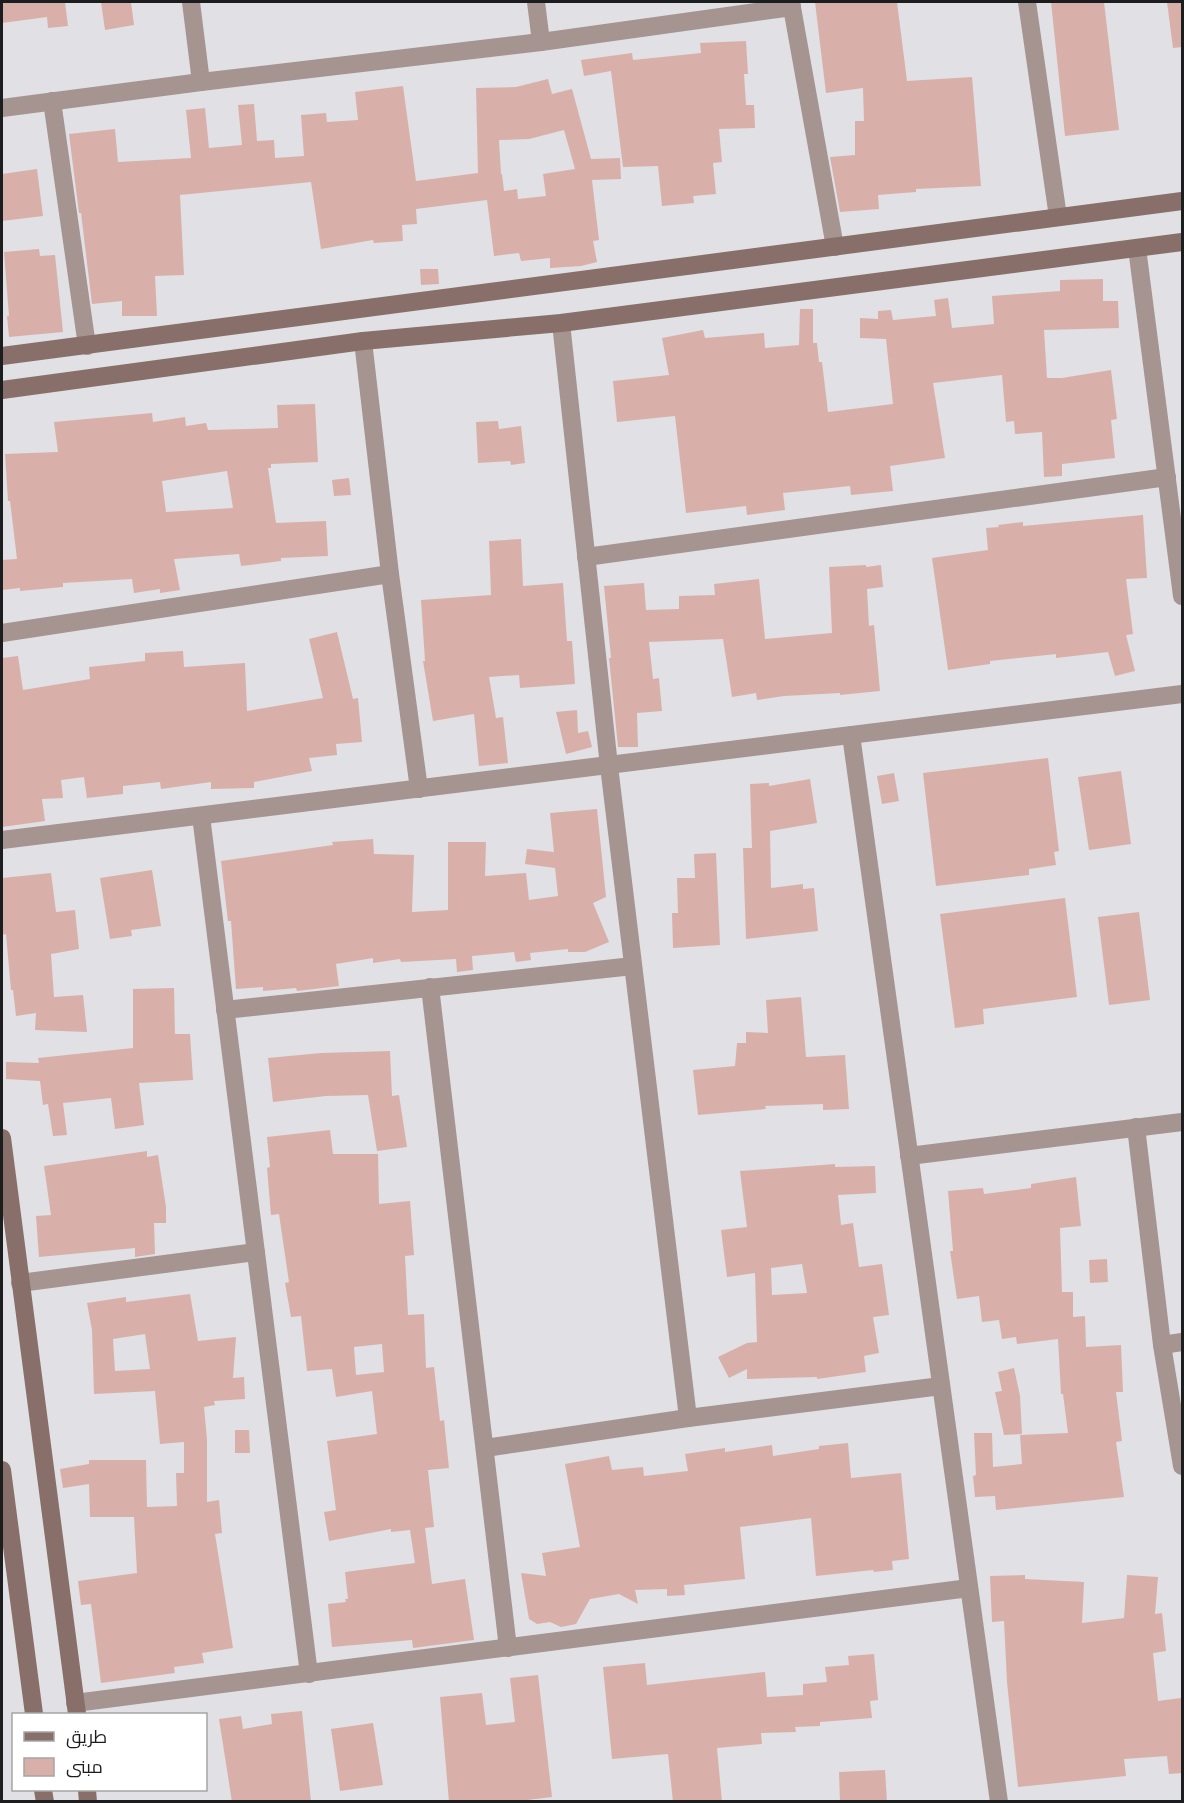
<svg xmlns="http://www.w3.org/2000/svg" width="1184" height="1803" viewBox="0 0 1184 1803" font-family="Lato,Cairo,sans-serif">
<rect width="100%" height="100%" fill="#e0e0e5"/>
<g fill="#d9b0a9" fill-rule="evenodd">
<path d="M 2,2 L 65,2 L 68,26 L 48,28 L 47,17 L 2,23 Z"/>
<path d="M 101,2 L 131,2 L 134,25 L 105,30 Z"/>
<path d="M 815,2 L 897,2 L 907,81 L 972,77 L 981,186 L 916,189 L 916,192 L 878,195 L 879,209 L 840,212 L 830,157 L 855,155 L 855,121 L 864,121 L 863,88 L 826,93 Z"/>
<path d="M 1051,2 L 1104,2 L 1119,130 L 1065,136 Z"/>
<path d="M 1167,2 L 1182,2 L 1182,47 L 1173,48 Z"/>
<path d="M 746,41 L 748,74 L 744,74 L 746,105 L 754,105 L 755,128 L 719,129 L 722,162 L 713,163 L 716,194 L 693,196 L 694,203 L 662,206 L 658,166 L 623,167 L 611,71 L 584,76 L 581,60 L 632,53 L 633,60 L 701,53 L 700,43 Z"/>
<path d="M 548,79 L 552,94 L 572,89 L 591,159 L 620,158 L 621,179 L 592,180 L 599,240 L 593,241 L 597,262 L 581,266 L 550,268 L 550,258 L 521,261 L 519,253 L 494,256 L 487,200 L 416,209 L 417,224 L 402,225 L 403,241 L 374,243 L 373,240 L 321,249 L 311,182 L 180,195 L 184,275 L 155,276 L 157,316 L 122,316 L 122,301 L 92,304 L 81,213 L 79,213 L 69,134 L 115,129 L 118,162 L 191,158 L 186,110 L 205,108 L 209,148 L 242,145 L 238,105 L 254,104 L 257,141 L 274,140 L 275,158 L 304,156 L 301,115 L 326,113 L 327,122 L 358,120 L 355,92 L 403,86 L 416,181 L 478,173 L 476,88 L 516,87 ZM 564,130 L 575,169 L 543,174 L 546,196 L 518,199 L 517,189 L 504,191 L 502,174 L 501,174 L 499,140 L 529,139 Z"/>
<path d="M 37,169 L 43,216 L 2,221 L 2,174 Z"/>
<path d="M 39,249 L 40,256 L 55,255 L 63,332 L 9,337 L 7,316 L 9,316 L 4,252 Z"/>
<path d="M 420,269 L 438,269 L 439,284 L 421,285 Z"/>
<path d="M 1103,279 L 1103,301 L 1118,301 L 1119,328 L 1044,330 L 1047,378 L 1062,378 L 1111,370 L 1117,419 L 1111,420 L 1115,458 L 1062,464 L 1062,476 L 1044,477 L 1042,432 L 1015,434 L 1014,421 L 1006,422 L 1002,375 L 933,383 L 945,458 L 890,466 L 893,491 L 851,495 L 850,486 L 783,493 L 785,510 L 747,515 L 746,506 L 686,513 L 675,416 L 617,422 L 613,381 L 669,375 L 662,338 L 703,330 L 705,338 L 764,333 L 765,348 L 799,345 L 800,309 L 813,309 L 813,343 L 817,343 L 819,362 L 822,362 L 828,412 L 893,404 L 886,339 L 860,338 L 860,318 L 878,319 L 878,311 L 891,310 L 893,320 L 936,316 L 934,300 L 948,298 L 952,328 L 994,324 L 992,296 L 1060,291 L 1060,280 Z"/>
<path d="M 315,404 L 318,462 L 271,464 L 271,468 L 268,468 L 276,523 L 326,521 L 328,556 L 281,558 L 281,561 L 241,566 L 239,554 L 174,559 L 180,590 L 160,593 L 160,589 L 134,593 L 132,579 L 63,583 L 63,587 L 20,591 L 20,588 L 2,590 L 2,560 L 17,559 L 10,501 L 8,501 L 5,454 L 58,452 L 54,422 L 152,413 L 153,422 L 185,417 L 186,426 L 206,423 L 208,430 L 278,428 L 277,405 ZM 227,471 L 233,508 L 166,512 L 162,481 Z"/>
<path d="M 498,421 L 499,429 L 521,426 L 525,463 L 511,465 L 510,461 L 478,463 L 476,422 Z"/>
<path d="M 349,478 L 351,495 L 334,496 L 332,480 Z"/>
<path d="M 1143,515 L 1147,578 L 1126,579 L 1133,634 L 1126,635 L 1135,671 L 1115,676 L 1108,652 L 1056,658 L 1056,654 L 990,661 L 990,664 L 948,670 L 932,558 L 988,550 L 986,528 L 999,527 L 998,525 L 1023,522 L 1023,526 Z"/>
<path d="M 521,539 L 523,586 L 563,583 L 567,641 L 572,641 L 575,684 L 520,688 L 519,675 L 489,677 L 496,718 L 503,717 L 508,763 L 479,766 L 474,714 L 433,721 L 423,661 L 425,661 L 421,600 L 491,595 L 489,541 Z"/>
<path d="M 866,565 L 866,567 L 881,565 L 883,587 L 867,589 L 869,626 L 874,625 L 880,691 L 840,695 L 840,693 L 784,696 L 757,700 L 756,693 L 732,697 L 723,639 L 649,642 L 653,679 L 659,678 L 662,711 L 637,713 L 638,747 L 618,747 L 609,658 L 611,658 L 604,586 L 644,583 L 646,610 L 679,609 L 679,596 L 715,595 L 714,584 L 759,579 L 765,639 L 832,633 L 829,567 Z"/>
<path d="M 337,632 L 353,699 L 358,698 L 362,742 L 336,744 L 337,755 L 309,758 L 312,771 L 254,782 L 254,788 L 211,789 L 211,782 L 161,789 L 160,782 L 123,786 L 123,794 L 87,798 L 84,777 L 61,780 L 63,798 L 42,799 L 45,821 L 2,827 L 2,658 L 18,656 L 23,690 L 90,679 L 89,667 L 145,661 L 145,653 L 183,651 L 184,667 L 245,663 L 247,711 L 323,698 L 309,639 Z"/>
<path d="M 577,710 L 578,733 L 588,731 L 592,747 L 566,754 L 556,712 Z"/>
<path d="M 1048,758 L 1059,851 L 1054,852 L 1056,865 L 1029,869 L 1029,875 L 936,886 L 923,773 Z"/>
<path d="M 1121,771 L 1131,844 L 1089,850 L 1078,777 Z"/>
<path d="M 894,773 L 899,801 L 882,804 L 877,776 Z"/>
<path d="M 810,779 L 817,823 L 770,831 L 771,888 L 803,884 L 803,889 L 814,888 L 818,931 L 746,939 L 743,848 L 752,848 L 750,784 L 769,783 L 769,786 Z"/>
<path d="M 597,809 L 606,897 L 593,903 L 609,942 L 585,952 L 568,952 L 568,949 L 530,953 L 531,960 L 516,962 L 514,952 L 472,956 L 473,970 L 457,972 L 456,959 L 401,962 L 400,959 L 373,963 L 373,958 L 336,964 L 339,986 L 297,991 L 296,988 L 263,991 L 263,987 L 236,989 L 231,921 L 228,921 L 221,861 L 333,845 L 332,842 L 373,839 L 374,854 L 414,855 L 412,912 L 448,910 L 448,842 L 486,842 L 485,876 L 526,873 L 529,900 L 558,896 L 555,868 L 525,864 L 527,849 L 554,852 L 550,813 Z"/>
<path d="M 716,853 L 720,945 L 673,948 L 672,913 L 678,913 L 677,878 L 695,878 L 694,854 Z"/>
<path d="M 152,870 L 161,926 L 131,930 L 132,936 L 110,939 L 100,878 Z"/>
<path d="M 51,873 L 56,912 L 75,910 L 79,949 L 51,954 L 54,997 L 83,995 L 87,1032 L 35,1030 L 36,1013 L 16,1016 L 13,990 L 11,990 L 6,934 L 2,935 L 2,878 Z"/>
<path d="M 1065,898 L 1077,997 L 983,1009 L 984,1024 L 955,1028 L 940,914 Z"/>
<path d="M 1139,912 L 1150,1000 L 1109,1005 L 1098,917 Z"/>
<path d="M 174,988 L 175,1034 L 190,1034 L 193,1080 L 139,1083 L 144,1125 L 115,1129 L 111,1098 L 63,1103 L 67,1135 L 53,1136 L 48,1104 L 43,1105 L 40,1081 L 6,1079 L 6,1062 L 39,1063 L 38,1058 L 133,1048 L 133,989 Z"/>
<path d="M 801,997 L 806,1057 L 845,1055 L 849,1109 L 823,1110 L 823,1104 L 765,1106 L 766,1109 L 698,1115 L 693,1070 L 735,1066 L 737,1043 L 746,1043 L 746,1032 L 768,1033 L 766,1000 Z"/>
<path d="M 390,1051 L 392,1096 L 399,1095 L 407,1147 L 377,1151 L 368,1095 L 326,1096 L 273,1102 L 268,1058 L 321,1053 Z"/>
<path d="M 330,1130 L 333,1154 L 378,1154 L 379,1204 L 410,1201 L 414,1255 L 405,1256 L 408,1315 L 424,1314 L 426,1368 L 434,1367 L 440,1421 L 444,1420 L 449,1468 L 428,1470 L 434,1527 L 425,1528 L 432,1584 L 465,1579 L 474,1640 L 413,1648 L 412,1640 L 332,1647 L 328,1604 L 346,1602 L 345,1599 L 348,1599 L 345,1572 L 415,1563 L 410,1530 L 391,1532 L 391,1529 L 329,1541 L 324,1512 L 336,1510 L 327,1441 L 377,1434 L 372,1391 L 336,1397 L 332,1369 L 307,1371 L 301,1316 L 291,1317 L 285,1283 L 289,1282 L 279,1214 L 271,1215 L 267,1168 L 270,1167 L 267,1137 ZM 382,1344 L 384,1372 L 356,1375 L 354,1347 Z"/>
<path d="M 147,1151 L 147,1157 L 158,1155 L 166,1207 L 166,1223 L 154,1223 L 155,1254 L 135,1257 L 135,1248 L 39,1257 L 36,1216 L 51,1215 L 44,1166 Z"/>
<path d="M 835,1164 L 835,1167 L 875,1166 L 876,1193 L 838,1195 L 841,1225 L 853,1223 L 859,1267 L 882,1264 L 889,1315 L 873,1317 L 879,1353 L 864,1356 L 866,1372 L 817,1379 L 817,1377 L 747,1379 L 747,1369 L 729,1378 L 718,1357 L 747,1343 L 757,1342 L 755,1273 L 727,1277 L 721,1230 L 747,1227 L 740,1171 ZM 802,1264 L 807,1293 L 772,1295 L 771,1268 Z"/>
<path d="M 1076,1177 L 1081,1226 L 1060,1228 L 1062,1292 L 1073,1292 L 1073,1317 L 1085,1316 L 1086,1347 L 1121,1345 L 1123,1392 L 1116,1392 L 1122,1441 L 1116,1442 L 1124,1497 L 996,1510 L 995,1496 L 975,1497 L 973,1476 L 976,1475 L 974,1433 L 992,1433 L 993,1467 L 1022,1464 L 1020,1435 L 1068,1433 L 1063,1394 L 1061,1394 L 1058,1339 L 1017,1344 L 1016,1337 L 1002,1339 L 999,1320 L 982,1322 L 979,1296 L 957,1299 L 950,1251 L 953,1251 L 948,1191 L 983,1188 L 984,1194 L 1031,1188 L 1031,1184 Z"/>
<path d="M 1107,1259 L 1108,1282 L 1090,1283 L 1089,1260 Z"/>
<path d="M 190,1294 L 198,1341 L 236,1337 L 233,1378 L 244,1377 L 245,1399 L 214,1401 L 215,1405 L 204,1407 L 207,1440 L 207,1502 L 219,1500 L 222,1533 L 215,1534 L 233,1648 L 202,1653 L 204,1663 L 174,1667 L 175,1673 L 101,1683 L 91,1604 L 81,1605 L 78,1581 L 137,1573 L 134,1517 L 90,1517 L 89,1484 L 63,1488 L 60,1469 L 89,1464 L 89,1460 L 146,1460 L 147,1507 L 177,1506 L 176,1473 L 184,1473 L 184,1442 L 160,1444 L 155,1391 L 94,1394 L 92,1330 L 87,1303 L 126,1297 L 126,1302 ZM 145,1334 L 150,1369 L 115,1371 L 113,1339 Z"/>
<path d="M 1014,1368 L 1020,1396 L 1022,1434 L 1004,1435 L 995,1392 L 1002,1391 L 998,1372 Z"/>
<path d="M 235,1430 L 249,1430 L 250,1453 L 235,1453 Z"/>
<path d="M 848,1443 L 851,1478 L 901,1473 L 909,1559 L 892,1561 L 893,1570 L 874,1572 L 873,1570 L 816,1576 L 811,1518 L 740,1527 L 745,1579 L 684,1585 L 685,1595 L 667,1596 L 667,1589 L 635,1590 L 638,1604 L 619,1594 L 590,1599 L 576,1624 L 561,1627 L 550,1622 L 537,1624 L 529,1619 L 521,1573 L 546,1576 L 542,1553 L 580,1547 L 565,1464 L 609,1456 L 612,1470 L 643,1467 L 644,1476 L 688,1471 L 685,1454 L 725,1448 L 725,1452 L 772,1445 L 773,1456 L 819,1449 L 819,1446 Z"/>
<path d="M 1025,1575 L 1025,1579 L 1084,1582 L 1082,1623 L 1124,1618 L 1127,1575 L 1158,1577 L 1155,1614 L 1162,1613 L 1166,1651 L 1153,1653 L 1158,1701 L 1181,1698 L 1182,1773 L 1169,1774 L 1167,1756 L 1124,1759 L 1126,1776 L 1018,1787 L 1007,1682 L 1004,1621 L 992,1622 L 990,1576 Z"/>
<path d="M 874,1654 L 878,1700 L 870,1701 L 872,1718 L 820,1722 L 820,1726 L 795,1727 L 796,1732 L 761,1733 L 762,1744 L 717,1748 L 722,1802 L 673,1802 L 668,1754 L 612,1759 L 603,1667 L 645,1663 L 647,1685 L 765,1672 L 767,1697 L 803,1695 L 803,1684 L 827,1682 L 825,1667 L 849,1665 L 848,1656 Z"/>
<path d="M 538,1675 L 552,1797 L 511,1802 L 449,1802 L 440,1697 L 482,1693 L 486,1725 L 515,1722 L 510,1678 Z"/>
<path d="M 302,1711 L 311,1802 L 232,1802 L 219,1719 L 241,1716 L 243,1729 L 272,1724 L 271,1714 Z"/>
<path d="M 373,1723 L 383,1785 L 340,1791 L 331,1729 Z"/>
<path d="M 885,1770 L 887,1802 L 840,1802 L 839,1772 Z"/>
</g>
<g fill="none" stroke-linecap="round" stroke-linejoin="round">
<g stroke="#a59490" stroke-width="18">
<path d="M 191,2 L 201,82"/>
<path d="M 536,2 L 541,42"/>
<path d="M 791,2 L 835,247"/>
<path d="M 1027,2 L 1058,217"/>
<path d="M 52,101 L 87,346"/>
<path d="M 2,108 L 201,82 L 541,42 L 792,7"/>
<path d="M 1137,248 L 1182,596"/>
<path d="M 561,323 L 609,766 L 688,1418"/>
<path d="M 363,341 L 390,574 L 419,789"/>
<path d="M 586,557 L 1167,477"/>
<path d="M 2,633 L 390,574"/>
<path d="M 851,735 L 999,1802"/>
<path d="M 201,816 L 309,1674"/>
<path d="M 2,840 L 1182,694"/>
<path d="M 430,987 L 508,1648"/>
<path d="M 225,1010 L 633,966"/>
<path d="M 1136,1127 L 1162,1345 L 1182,1466"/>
<path d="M 909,1156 L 1182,1122"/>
<path d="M 20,1283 L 256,1252"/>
<path d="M 1162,1345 L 1182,1342"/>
<path d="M 485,1448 L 688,1418 L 941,1386"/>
<path d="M 75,1703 L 969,1588"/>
</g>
<g stroke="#886f69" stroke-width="18">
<path d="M 2,356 L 1182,201"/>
<path d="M 2,390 L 363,341 L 561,323 L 1182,242"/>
<path d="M 2,1138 L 77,1714"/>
<path d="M 2,1470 L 34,1714"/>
<path d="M 43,1790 L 45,1802"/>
<path d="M 87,1790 L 88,1802"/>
</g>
</g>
<rect width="1184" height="1803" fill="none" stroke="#1c1d1e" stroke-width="6"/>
<rect x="12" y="1713" width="195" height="78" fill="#ffffff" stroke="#a4a5a5" stroke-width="1.5"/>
<rect x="24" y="1732" width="30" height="9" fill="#886f69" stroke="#a4a5a5" stroke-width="1.5"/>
<text x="66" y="1743" font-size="18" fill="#1c1d1e">طريق</text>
<rect x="24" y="1758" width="30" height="18" fill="#d9b0a9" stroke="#a4a5a5" stroke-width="1.5"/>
<text x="66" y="1773" font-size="18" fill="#1c1d1e">مبنى</text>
</svg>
